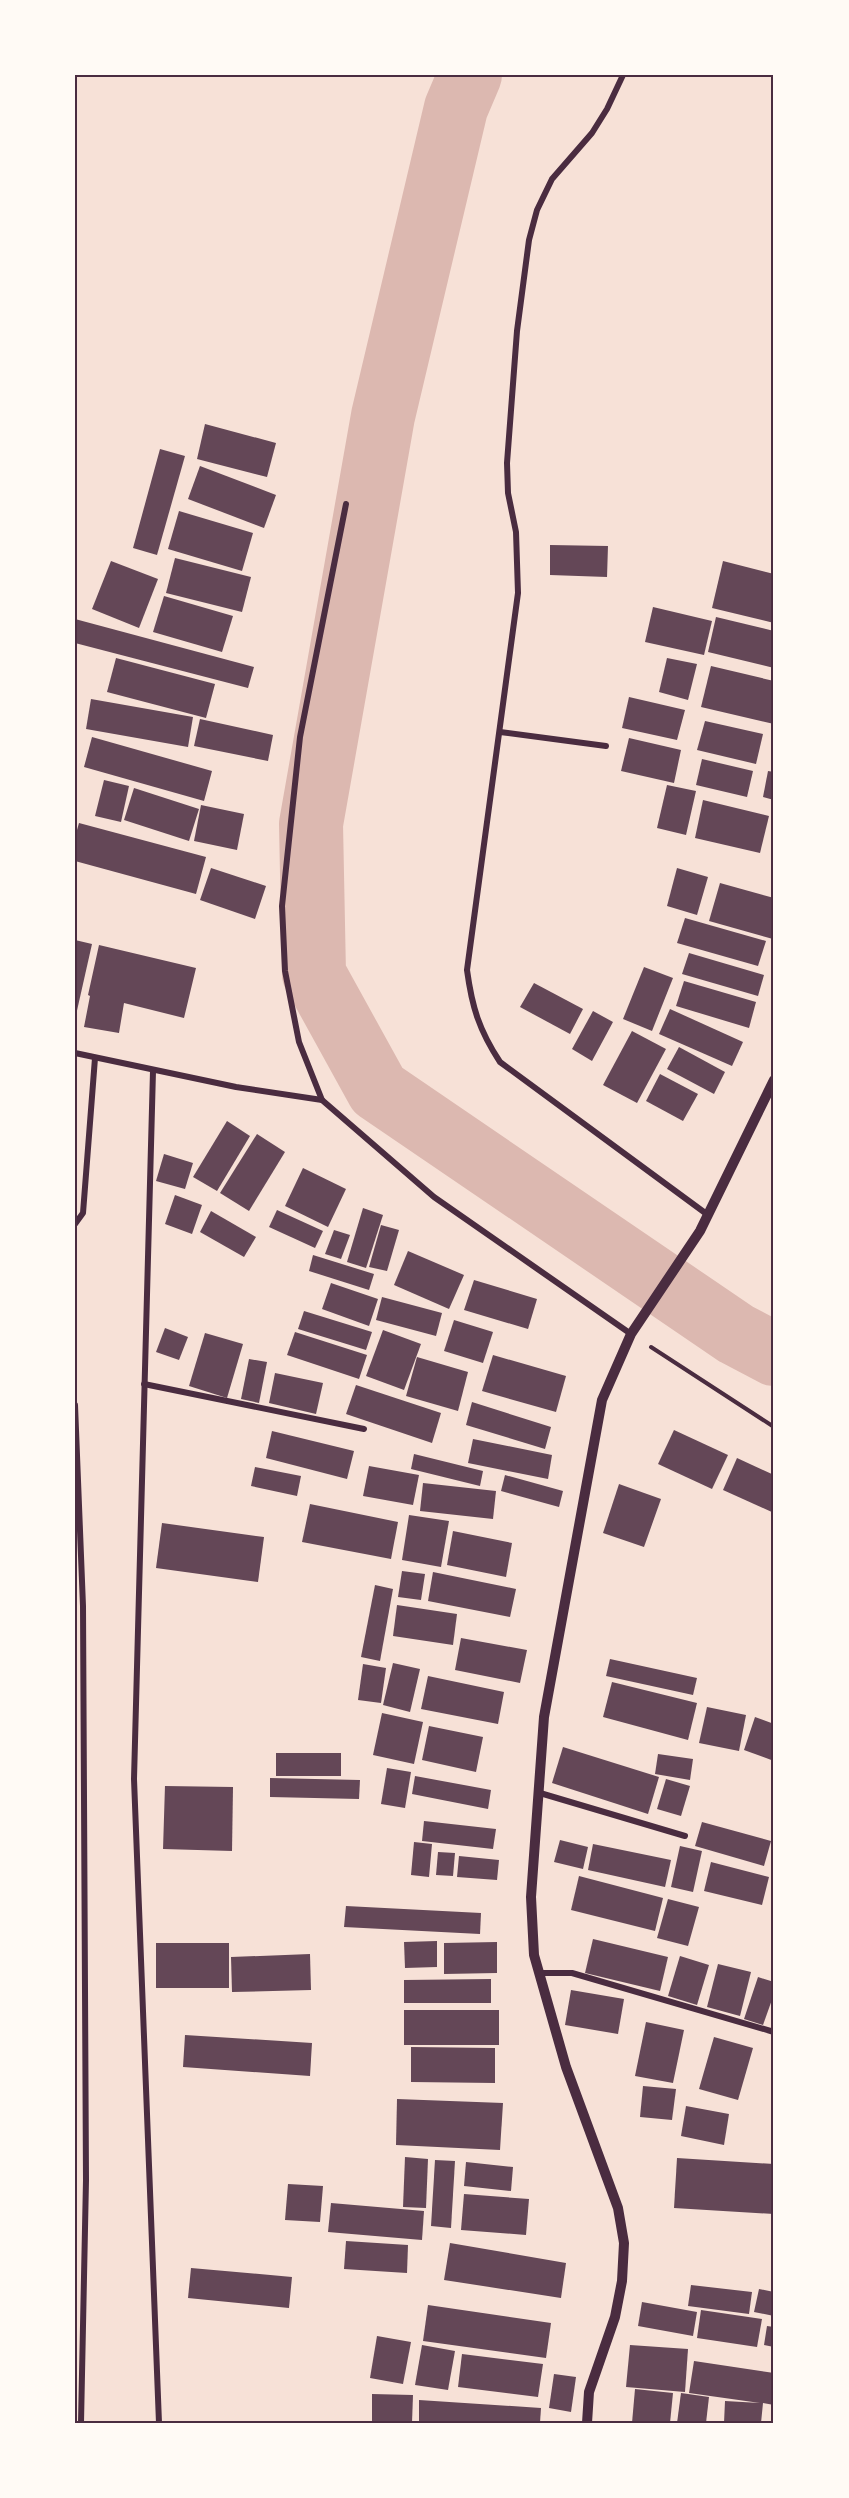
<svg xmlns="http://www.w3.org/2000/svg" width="849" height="2498" viewBox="0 0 849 2498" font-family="Inter,sans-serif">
<rect width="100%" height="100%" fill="#f7e1d7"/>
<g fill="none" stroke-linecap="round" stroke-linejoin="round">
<path stroke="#dcb8b0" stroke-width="64" d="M 470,75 L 456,108 L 383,416 L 311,824 L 314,974 L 378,1090 L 736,1334 L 774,1354"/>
</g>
<g fill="#644757">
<path d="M 205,424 L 276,443 L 267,477 L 197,459 Z"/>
<path d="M 160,449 L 185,456 L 157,555 L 133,548 Z"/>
<path d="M 200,466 L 276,495 L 264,528 L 188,499 Z"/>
<path d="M 179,511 L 253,533 L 242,571 L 168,549 Z"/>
<path d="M 550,545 L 608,546 L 607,577 L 550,575 Z"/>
<path d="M 175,558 L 251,577 L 242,612 L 166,593 Z"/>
<path d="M 111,561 L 158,579 L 139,628 L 92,609 Z"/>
<path d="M 723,561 L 774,574 L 774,623 L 712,608 Z"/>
<path d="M 164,596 L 233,616 L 222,652 L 153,632 Z"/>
<path d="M 653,607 L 712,621 L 704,655 L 645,642 Z"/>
<path d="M 716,617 L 774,631 L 774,668 L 708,652 Z"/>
<path d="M 75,619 L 254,667 L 248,688 L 75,643 Z"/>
<path d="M 116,658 L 215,684 L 206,718 L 107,692 Z"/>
<path d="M 667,658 L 697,664 L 688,700 L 659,692 Z"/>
<path d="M 711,666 L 774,681 L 774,724 L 701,707 Z"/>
<path d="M 629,697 L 685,710 L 677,740 L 622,728 Z"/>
<path d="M 91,699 L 193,717 L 188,747 L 86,729 Z"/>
<path d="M 200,719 L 273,735 L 268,761 L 194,746 Z"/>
<path d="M 705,721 L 763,734 L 756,764 L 697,750 Z"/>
<path d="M 92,737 L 212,771 L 204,801 L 84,767 Z"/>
<path d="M 629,738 L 681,750 L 674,783 L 621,771 Z"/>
<path d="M 702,759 L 753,771 L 747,797 L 696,785 Z"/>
<path d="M 768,771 L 774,772 L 774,800 L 763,797 Z"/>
<path d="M 104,780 L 129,786 L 121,822 L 95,816 Z"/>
<path d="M 667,785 L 696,791 L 686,835 L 657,828 Z"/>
<path d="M 134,788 L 199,809 L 189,841 L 124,820 Z"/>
<path d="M 703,800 L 769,816 L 760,853 L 695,838 Z"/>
<path d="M 201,805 L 244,814 L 237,850 L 194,841 Z"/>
<path d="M 79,823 L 206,857 L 196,894 L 75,861 L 75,837 Z"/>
<path d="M 211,868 L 266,886 L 255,919 L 200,900 Z"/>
<path d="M 677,868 L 708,877 L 697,915 L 667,906 Z"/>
<path d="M 720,883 L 774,898 L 773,939 L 709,921 Z"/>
<path d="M 685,918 L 766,941 L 758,966 L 677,943 Z"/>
<path d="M 75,940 L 92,944 L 76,1015 L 75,1015 Z"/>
<path d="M 99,945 L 196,968 L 184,1018 L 124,1003 L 119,1033 L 84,1027 L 90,996 L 88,995 Z"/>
<path d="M 689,953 L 764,975 L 758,996 L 682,974 Z"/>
<path d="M 644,967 L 673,978 L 652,1031 L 623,1019 Z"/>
<path d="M 684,981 L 756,1002 L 749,1028 L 676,1006 Z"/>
<path d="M 534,983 L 583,1009 L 570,1034 L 520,1007 Z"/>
<path d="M 670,1009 L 743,1042 L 732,1066 L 659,1034 Z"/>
<path d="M 593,1011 L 613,1022 L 592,1061 L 572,1049 Z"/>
<path d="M 632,1031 L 666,1049 L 637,1103 L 603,1085 Z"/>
<path d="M 679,1047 L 725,1072 L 714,1094 L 667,1069 Z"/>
<path d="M 660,1074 L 698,1094 L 683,1121 L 646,1101 Z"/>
<path d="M 227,1121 L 250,1136 L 217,1191 L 193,1177 Z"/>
<path d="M 257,1134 L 285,1152 L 249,1211 L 220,1193 Z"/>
<path d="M 164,1154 L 193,1163 L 185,1189 L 156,1181 Z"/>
<path d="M 303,1168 L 346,1189 L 328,1227 L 285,1206 Z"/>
<path d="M 175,1195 L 202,1205 L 192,1234 L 165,1224 Z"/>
<path d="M 363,1208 L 383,1215 L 366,1268 L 347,1262 Z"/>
<path d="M 277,1210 L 323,1231 L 315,1248 L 269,1227 Z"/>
<path d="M 211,1211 L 256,1237 L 244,1257 L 200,1232 Z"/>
<path d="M 381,1225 L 399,1230 L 387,1271 L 369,1267 Z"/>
<path d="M 334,1230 L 350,1235 L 341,1259 L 325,1254 Z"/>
<path d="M 408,1251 L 464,1275 L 449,1309 L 394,1285 Z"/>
<path d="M 313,1255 L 374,1274 L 369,1290 L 309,1271 Z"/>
<path d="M 474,1280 L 537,1299 L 528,1329 L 464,1310 Z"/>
<path d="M 331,1283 L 378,1299 L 369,1326 L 322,1309 Z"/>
<path d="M 382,1297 L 442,1313 L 436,1336 L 376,1320 Z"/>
<path d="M 304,1311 L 372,1332 L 366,1350 L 298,1329 Z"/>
<path d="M 454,1320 L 493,1332 L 483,1363 L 444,1351 Z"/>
<path d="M 165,1328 L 188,1337 L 179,1360 L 156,1352 Z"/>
<path d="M 383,1330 L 421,1344 L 404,1390 L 366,1376 Z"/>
<path d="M 295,1332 L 367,1355 L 359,1379 L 287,1355 Z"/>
<path d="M 205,1333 L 243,1344 L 227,1398 L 189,1386 Z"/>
<path d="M 493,1355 L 566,1376 L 556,1412 L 482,1391 Z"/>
<path d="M 417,1357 L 468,1372 L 458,1411 L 406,1396 Z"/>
<path d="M 249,1359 L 267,1362 L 259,1403 L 241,1399 Z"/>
<path d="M 275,1373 L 323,1383 L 316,1414 L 269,1403 Z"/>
<path d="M 356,1385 L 441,1413 L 432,1443 L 346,1414 Z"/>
<path d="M 472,1402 L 551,1427 L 545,1449 L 466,1425 Z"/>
<path d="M 674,1430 L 728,1455 L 712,1489 L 658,1464 Z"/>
<path d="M 272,1431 L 354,1451 L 347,1479 L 266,1458 Z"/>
<path d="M 473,1439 L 552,1455 L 548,1479 L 468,1463 Z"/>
<path d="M 414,1454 L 483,1471 L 480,1486 L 411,1469 Z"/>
<path d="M 737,1458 L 774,1475 L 774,1513 L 723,1490 Z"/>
<path d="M 369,1466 L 419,1475 L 413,1505 L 363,1496 Z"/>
<path d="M 255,1467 L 301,1476 L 297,1496 L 251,1486 Z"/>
<path d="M 505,1475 L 563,1491 L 559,1507 L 501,1491 Z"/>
<path d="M 423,1483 L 496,1491 L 493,1519 L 420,1511 Z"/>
<path d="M 619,1484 L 661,1499 L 644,1547 L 603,1533 Z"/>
<path d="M 310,1504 L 398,1522 L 391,1559 L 302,1542 Z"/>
<path d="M 409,1515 L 449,1521 L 441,1567 L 402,1560 Z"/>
<path d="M 162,1523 L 264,1537 L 258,1582 L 156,1568 Z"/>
<path d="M 453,1531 L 512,1543 L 506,1577 L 447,1565 Z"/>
<path d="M 402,1571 L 425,1574 L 421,1600 L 398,1597 Z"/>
<path d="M 433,1572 L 516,1589 L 510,1617 L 428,1601 Z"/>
<path d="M 375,1585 L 393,1589 L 380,1661 L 361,1657 Z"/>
<path d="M 397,1605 L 457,1614 L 453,1645 L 393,1636 Z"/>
<path d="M 461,1638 L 527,1650 L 520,1683 L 455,1670 Z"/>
<path d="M 610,1659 L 697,1678 L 693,1695 L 606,1676 Z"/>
<path d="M 393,1663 L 420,1669 L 410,1712 L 383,1705 Z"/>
<path d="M 363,1664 L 386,1668 L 381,1703 L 358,1700 Z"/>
<path d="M 428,1676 L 504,1692 L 498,1724 L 421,1709 Z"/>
<path d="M 612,1682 L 697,1703 L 688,1740 L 603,1717 Z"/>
<path d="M 707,1707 L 746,1715 L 739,1751 L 699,1743 Z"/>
<path d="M 382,1713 L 423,1722 L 414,1764 L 373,1755 Z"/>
<path d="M 755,1717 L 774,1724 L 774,1761 L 744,1750 Z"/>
<path d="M 429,1726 L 483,1737 L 476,1772 L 422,1760 Z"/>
<path d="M 563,1747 L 659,1777 L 648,1814 L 552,1783 Z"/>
<rect x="276" y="1753" width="65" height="23"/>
<path d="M 658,1754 L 693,1759 L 690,1780 L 655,1774 Z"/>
<path d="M 387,1768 L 411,1772 L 405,1808 L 381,1804 Z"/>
<path d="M 415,1776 L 491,1790 L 488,1809 L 412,1794 Z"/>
<path d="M 270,1778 L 360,1780 L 359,1799 L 270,1797 Z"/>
<path d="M 666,1779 L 690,1786 L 681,1816 L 657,1809 Z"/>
<path d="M 165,1786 L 233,1787 L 232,1851 L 163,1849 Z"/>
<path d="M 424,1821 L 496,1829 L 493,1849 L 422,1841 Z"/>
<path d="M 702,1822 L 771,1841 L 764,1866 L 695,1846 Z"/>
<path d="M 560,1840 L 588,1847 L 583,1869 L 554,1862 Z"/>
<path d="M 414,1842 L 432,1844 L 429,1877 L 411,1875 Z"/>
<path d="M 593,1844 L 671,1860 L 665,1887 L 588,1870 Z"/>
<path d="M 680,1846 L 702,1851 L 693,1892 L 671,1887 Z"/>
<path d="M 438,1852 L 455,1853 L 453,1876 L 436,1875 Z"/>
<path d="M 459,1856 L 499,1860 L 497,1880 L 457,1877 Z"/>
<path d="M 711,1862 L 769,1877 L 762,1905 L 704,1891 Z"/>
<path d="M 579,1876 L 663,1898 L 655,1931 L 571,1910 Z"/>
<path d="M 668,1899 L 699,1907 L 688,1946 L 657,1938 Z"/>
<path d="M 346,1906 L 481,1913 L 480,1934 L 344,1927 Z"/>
<path d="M 593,1939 L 668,1957 L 660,1991 L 585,1973 Z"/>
<path d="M 437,1941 L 437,1967 L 405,1968 L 404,1942 Z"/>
<path d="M 497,1942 L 497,1973 L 444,1974 L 444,1943 Z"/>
<rect x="156" y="1943" width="73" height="45"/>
<path d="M 310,1954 L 311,1990 L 232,1992 L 231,1957 Z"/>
<path d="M 680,1956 L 709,1965 L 697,2005 L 668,1996 Z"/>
<path d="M 718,1964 L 751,1972 L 740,2016 L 707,2007 Z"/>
<path d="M 758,1977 L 774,1982 L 774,1994 L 763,2025 L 744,2019 Z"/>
<path d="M 491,1979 L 491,2003 L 404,2003 L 404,1980 Z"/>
<path d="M 571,1990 L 624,1999 L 618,2034 L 565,2025 Z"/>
<rect x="404" y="2010" width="95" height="35"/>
<path d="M 646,2022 L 684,2030 L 673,2083 L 635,2076 Z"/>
<path d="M 185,2035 L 312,2043 L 310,2076 L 183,2067 Z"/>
<path d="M 714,2037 L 753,2048 L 738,2100 L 699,2089 Z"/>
<path d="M 411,2047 L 495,2048 L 495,2083 L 411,2082 Z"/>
<path d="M 643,2086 L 676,2089 L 672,2120 L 640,2117 Z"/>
<path d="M 397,2099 L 503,2103 L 500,2150 L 396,2145 Z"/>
<path d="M 686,2106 L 729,2114 L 724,2145 L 681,2136 Z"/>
<path d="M 405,2157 L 428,2159 L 426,2208 L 403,2207 Z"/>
<path d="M 677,2158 L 774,2164 L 774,2214 L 674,2208 Z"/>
<path d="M 435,2160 L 455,2161 L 451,2228 L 431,2226 Z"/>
<path d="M 466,2162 L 513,2167 L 511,2191 L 464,2186 Z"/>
<path d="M 288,2184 L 323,2186 L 320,2222 L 285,2220 Z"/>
<path d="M 464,2194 L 529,2199 L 526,2235 L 461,2230 Z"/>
<path d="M 331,2203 L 424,2211 L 422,2240 L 328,2232 Z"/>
<path d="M 346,2241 L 408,2245 L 407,2273 L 344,2269 Z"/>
<path d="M 450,2243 L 566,2263 L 561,2298 L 444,2280 Z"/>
<path d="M 191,2268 L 292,2277 L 289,2308 L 188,2298 Z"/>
<path d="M 691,2285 L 752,2292 L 749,2314 L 688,2306 Z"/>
<path d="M 759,2289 L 774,2292 L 774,2316 L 754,2312 Z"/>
<path d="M 642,2302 L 697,2312 L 693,2336 L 638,2326 Z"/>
<path d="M 428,2305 L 551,2323 L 546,2358 L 423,2341 Z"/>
<path d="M 701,2310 L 762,2319 L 757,2347 L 697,2338 Z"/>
<path d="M 767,2326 L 774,2327 L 774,2347 L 764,2345 Z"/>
<path d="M 377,2336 L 411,2342 L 403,2384 L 370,2378 Z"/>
<path d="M 422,2345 L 455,2351 L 448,2390 L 415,2385 Z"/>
<path d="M 630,2345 L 688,2349 L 685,2392 L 626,2387 Z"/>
<path d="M 462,2354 L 543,2364 L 538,2397 L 458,2387 Z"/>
<path d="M 694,2361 L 774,2373 L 774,2405 L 763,2403 L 761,2423 L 724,2423 L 725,2401 L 760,2403 L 689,2393 Z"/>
<path d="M 554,2374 L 576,2377 L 571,2412 L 549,2408 Z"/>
<path d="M 635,2389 L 673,2393 L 670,2423 L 632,2423 Z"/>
<path d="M 681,2393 L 709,2397 L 706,2423 L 677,2423 Z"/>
<path d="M 372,2394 L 413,2395 L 412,2423 L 372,2423 Z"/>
<path d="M 419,2400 L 541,2408 L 540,2423 L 419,2423 Z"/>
</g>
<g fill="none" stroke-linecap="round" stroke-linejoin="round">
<path stroke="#4a2c40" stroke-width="4" d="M 651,1347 L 774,1427"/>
<g stroke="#4a2c40" stroke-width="6">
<path d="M 623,75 L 607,109 L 592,133 L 552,179 L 537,210 L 529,240 L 517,331 L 507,463 L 508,493 L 516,532 L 518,593 L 467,970 C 472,1007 479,1030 500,1062 L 708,1215"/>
<path d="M 500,732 L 606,746"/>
<path d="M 75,1053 L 236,1087 L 322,1100 L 434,1197 L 631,1334"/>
<path d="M 153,1071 L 134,1779 L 159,2423"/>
<path d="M 322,1100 L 299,1042 L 285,971 L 282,906 L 300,737 L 346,504"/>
<path d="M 75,1224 L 83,1213 L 95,1058"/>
<path d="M 144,1384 L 364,1429"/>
<path d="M 75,1405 L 83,1606 L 86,2180 L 81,2423"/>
<path d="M 540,1793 L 685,1836"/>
<path d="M 539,1973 L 572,1973 L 774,2032"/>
</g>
<path stroke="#4a2c40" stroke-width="10" d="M 587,2423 L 589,2392 L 615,2317 L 622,2281 L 624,2243 L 618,2208 L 566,2067 L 534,1955 L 531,1897 L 544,1717 L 602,1400 L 631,1334 L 700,1231 L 774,1080"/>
</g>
<rect width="849" height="2498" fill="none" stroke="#fffaf5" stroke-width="153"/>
<rect x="76" y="76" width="696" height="2346" fill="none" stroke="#4a2c40" stroke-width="2"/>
</svg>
